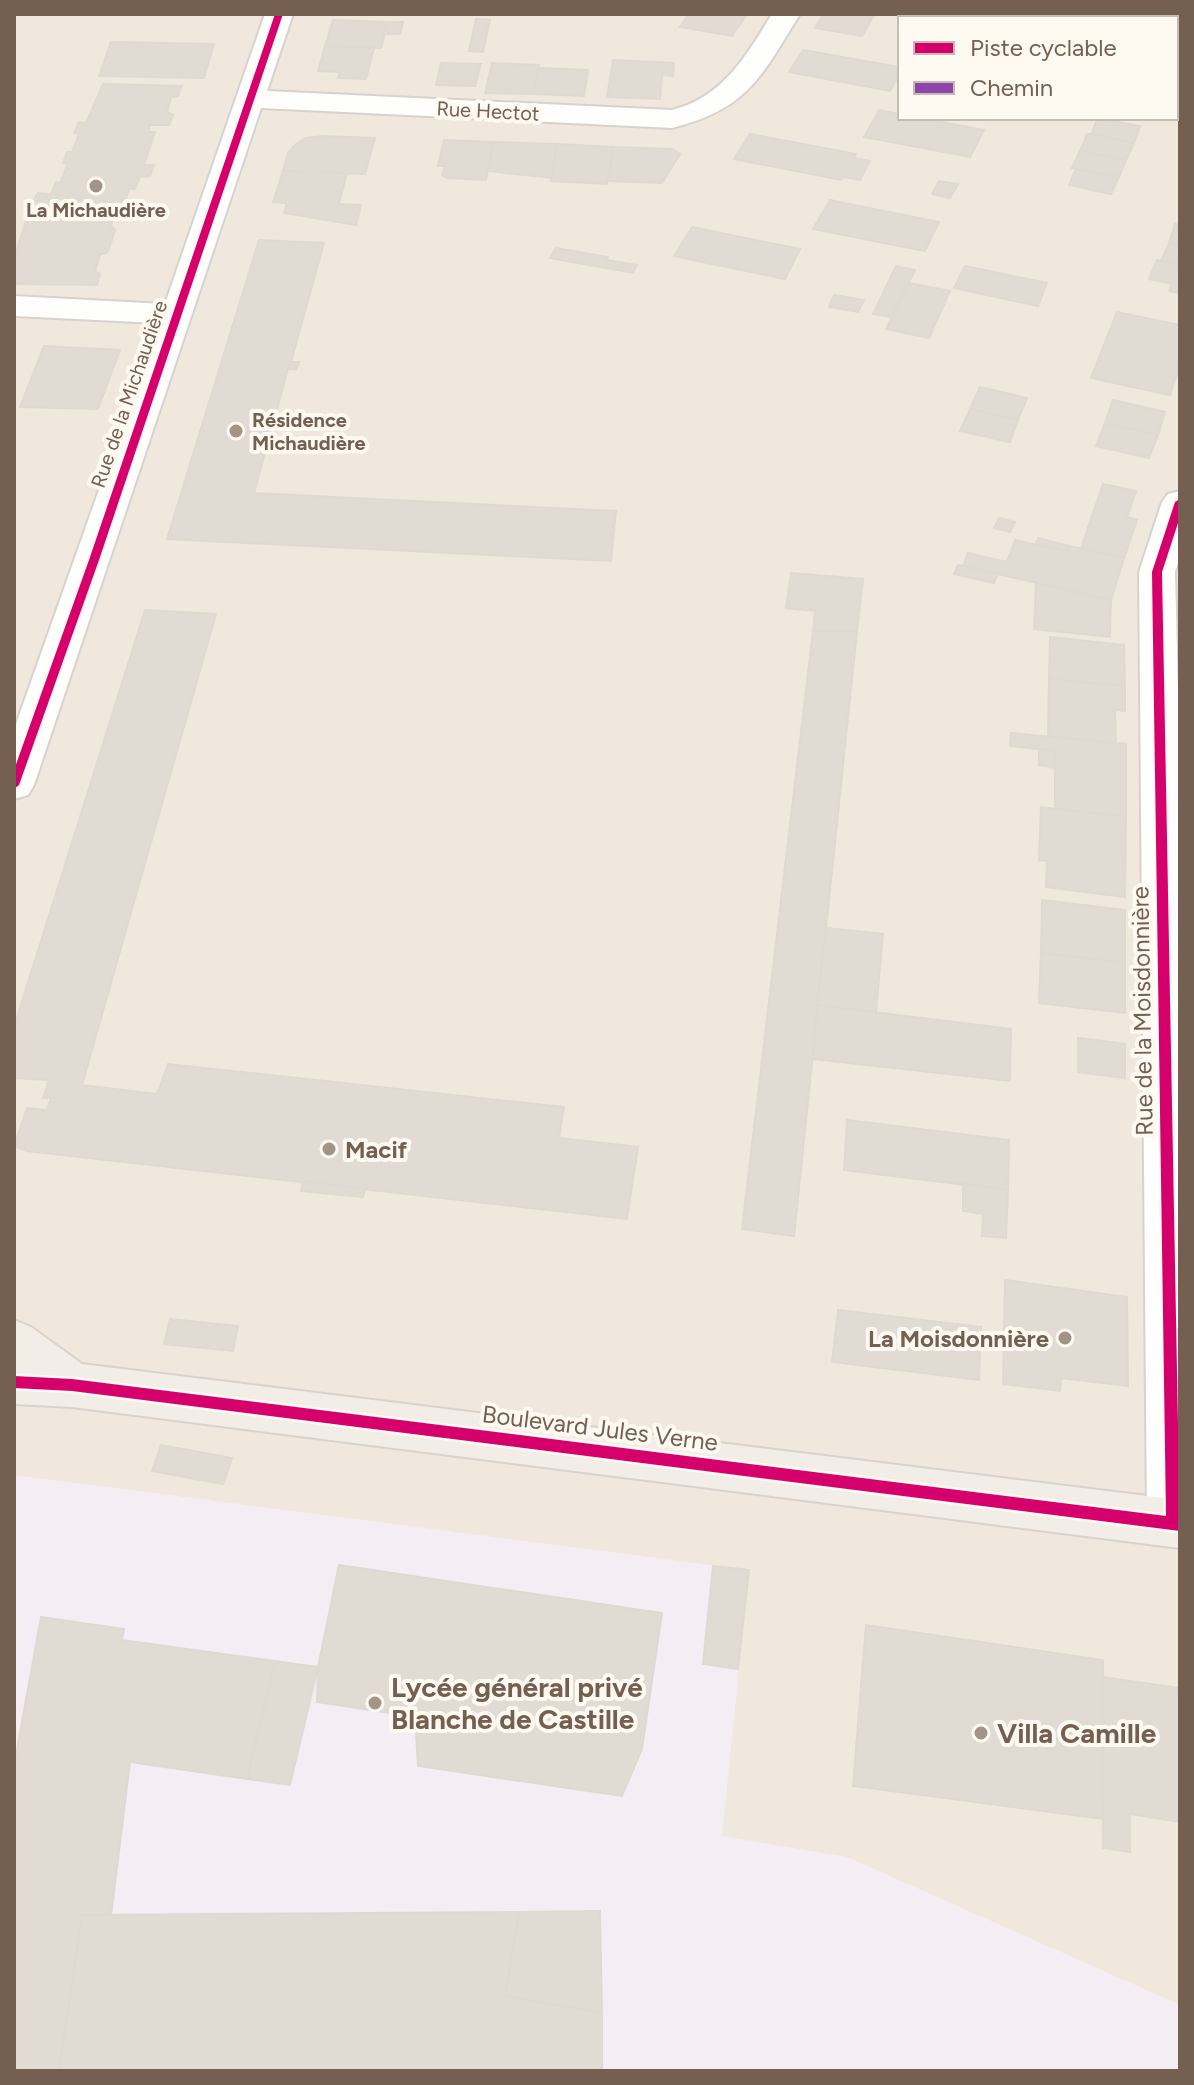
<svg xmlns="http://www.w3.org/2000/svg" width="1194" height="2085" viewBox="0 0 1194 2085" font-family="Figtree,sans-serif">
<rect width="100%" height="100%" fill="#f8f5ee"/>
<path fill="#f0e8dd" fill-rule="evenodd" d="M 14,14 L 1180,14 L 1180,2071 L 14,2071 ZM 900,18 L 1176,18 L 1176,118 L 900,118 Z"/>
<path fill="#f5edf4" d="M 14,1475 L 749,1570 L 722,1836 L 847,1857 L 1180,2005 L 1180,2071 L 14,2071 Z"/>
<g fill="#e1dbd4" stroke="#e0d9d1" stroke-width="2">
<path d="M 689,14 L 747,14 L 732,36 L 680,27 Z"/>
<path d="M 823,14 L 875,14 L 862,36 L 815,28 Z"/>
<path d="M 1135,14 L 1180,14 L 1180,26 L 1176,27 L 1176,18 L 1133,18 Z"/>
<path d="M 476,19 L 490,20 L 483,52 L 469,51 Z"/>
<path d="M 333,20 L 388,22 L 381,48 L 325,46 Z"/>
<path d="M 388,22 L 403,22 L 400,34 L 385,34 Z"/>
<path d="M 111,42 L 214,44 L 204,78 L 99,76 Z"/>
<path d="M 325,46 L 374,48 L 366,79 L 338,78 L 340,72 L 318,71 Z"/>
<path d="M 803,50 L 900,67 L 900,73 L 890,91 L 789,72 Z"/>
<path d="M 613,60 L 674,63 L 673,76 L 662,75 L 660,99 L 607,97 Z"/>
<path d="M 441,63 L 481,64 L 475,86 L 436,85 Z"/>
<path d="M 492,63 L 539,65 L 533,94 L 485,93 Z"/>
<path d="M 538,68 L 588,70 L 584,96 L 533,94 Z"/>
<path d="M 103,84 L 182,86 L 178,96 L 171,98 L 167,112 L 173,115 L 169,125 L 150,125 L 148,132 L 155,132 L 144,165 L 154,165 L 150,176 L 140,177 L 135,189 L 129,189 L 123,207 L 115,211 L 111,226 L 115,230 L 108,252 L 100,255 L 95,271 L 100,274 L 97,285 L 14,284 L 14,258 L 33,200 L 38,193 L 51,194 L 56,182 L 60,183 L 68,163 L 63,163 L 67,152 L 72,152 L 79,134 L 74,133 L 79,122 L 86,123 Z"/>
<path d="M 879,110 L 900,114 L 900,118 L 921,118 L 984,130 L 970,157 L 864,137 Z"/>
<path d="M 1098,118 L 1140,126 L 1134,143 L 1091,134 Z"/>
<path d="M 750,134 L 856,154 L 854,158 L 870,161 L 860,180 L 843,177 L 841,180 L 734,159 Z"/>
<path d="M 1087,134 L 1091,134 L 1134,143 L 1126,160 L 1080,151 Z"/>
<path d="M 324,136 L 375,138 L 365,174 L 283,171 L 288,153 L 296,144 L 306,138 Z"/>
<path d="M 444,140 L 494,142 L 486,180 L 447,178 L 442,175 L 445,166 L 438,166 Z"/>
<path d="M 494,142 L 557,144 L 552,178 L 488,171 Z"/>
<path d="M 557,144 L 613,147 L 607,184 L 551,181 Z"/>
<path d="M 613,147 L 673,149 L 680,154 L 662,183 L 609,181 Z"/>
<path d="M 1080,151 L 1126,160 L 1119,177 L 1072,168 Z"/>
<path d="M 1076,169 L 1119,177 L 1111,194 L 1069,185 Z"/>
<path d="M 283,171 L 347,173 L 339,204 L 361,205 L 356,225 L 284,213 L 287,203 L 273,202 Z"/>
<path d="M 939,181 L 958,184 L 950,198 L 932,194 Z"/>
<path d="M 830,200 L 939,222 L 925,251 L 813,229 Z"/>
<path d="M 1175,224 L 1180,225 L 1180,245 L 1169,243 Z"/>
<path d="M 692,227 L 800,249 L 785,279 L 674,256 Z"/>
<path d="M 259,240 L 324,243 L 291,362 L 299,362 L 296,369 L 288,369 L 254,493 L 616,511 L 611,561 L 167,539 Z"/>
<path d="M 1169,243 L 1180,245 L 1180,265 L 1161,261 Z"/>
<path d="M 556,248 L 608,257 L 607,260 L 637,265 L 633,273 L 550,258 Z"/>
<path d="M 1157,260 L 1180,265 L 1180,293 L 1169,291 L 1172,284 L 1149,279 Z"/>
<path d="M 896,266 L 915,270 L 892,317 L 873,314 Z"/>
<path d="M 965,266 L 1047,283 L 1038,306 L 954,288 Z"/>
<path d="M 909,283 L 950,291 L 929,338 L 886,329 Z"/>
<path d="M 834,295 L 864,300 L 858,312 L 829,307 Z"/>
<path d="M 1117,312 L 1180,325 L 1180,364 L 1170,395 L 1091,378 Z"/>
<path d="M 44,346 L 120,350 L 98,409 L 20,407 Z"/>
<path d="M 980,387 L 1027,398 L 1018,420 L 970,409 Z"/>
<path d="M 1113,400 L 1165,412 L 1158,435 L 1105,423 Z"/>
<path d="M 970,409 L 1018,420 L 1010,442 L 960,431 Z"/>
<path d="M 1105,423 L 1158,435 L 1149,458 L 1096,446 Z"/>
<path d="M 1103,484 L 1136,491 L 1127,517 L 1137,520 L 1124,558 L 1081,548 Z"/>
<path d="M 999,518 L 1015,522 L 1010,532 L 994,528 Z"/>
<path d="M 1038,538 L 1069,546 L 1067,552 L 1036,545 Z"/>
<path d="M 1015,540 L 1067,552 L 1069,546 L 1124,558 L 1111,600 L 963,566 L 968,553 L 1007,562 Z"/>
<path d="M 958,565 L 963,566 L 998,574 L 994,583 L 954,574 Z"/>
<path d="M 791,573 L 863,579 L 857,631 L 813,631 L 815,611 L 786,608 Z"/>
<path d="M 1036,583 L 1111,600 L 1110,637 L 1034,629 Z"/>
<path d="M 145,610 L 216,614 L 82,1085 L 157,1094 L 168,1064 L 564,1107 L 559,1138 L 638,1147 L 627,1219 L 27,1151 L 14,1146 L 27,1108 L 47,1110 L 51,1098 L 43,1098 L 49,1080 L 14,1078 L 14,1027 Z"/>
<path d="M 813,631 L 857,631 L 794,1236 L 742,1229 Z"/>
<path d="M 1050,637 L 1124,645 L 1125,686 L 1049,679 Z"/>
<path d="M 1049,679 L 1125,686 L 1125,711 L 1115,710 L 1116,743 L 1048,736 Z"/>
<path d="M 1011,733 L 1126,744 L 1126,817 L 1055,809 L 1055,751 L 1010,746 Z"/>
<path d="M 1039,749 L 1055,751 L 1056,768 L 1039,765 Z"/>
<path d="M 1041,807 L 1126,817 L 1125,897 L 1046,887 L 1047,861 L 1039,860 Z"/>
<path d="M 1042,900 L 1125,910 L 1125,963 L 1041,953 Z"/>
<path d="M 826,928 L 883,934 L 876,1012 L 817,1005 Z"/>
<path d="M 1041,953 L 1125,963 L 1125,1013 L 1039,1003 Z"/>
<path d="M 817,1005 L 1011,1029 L 1010,1081 L 813,1059 Z"/>
<path d="M 1078,1038 L 1125,1044 L 1125,1078 L 1078,1072 Z"/>
<path d="M 847,1120 L 1009,1140 L 1008,1190 L 844,1170 Z"/>
<path d="M 303,1181 L 365,1189 L 363,1197 L 301,1191 Z"/>
<path d="M 963,1183 L 1008,1190 L 1006,1238 L 982,1236 L 983,1214 L 963,1211 Z"/>
<path d="M 1005,1280 L 1127,1297 L 1128,1386 L 1061,1378 L 1060,1391 L 1003,1384 Z"/>
<path d="M 838,1310 L 981,1327 L 979,1380 L 832,1362 Z"/>
<path d="M 170,1319 L 238,1326 L 233,1351 L 164,1344 Z"/>
<path d="M 161,1445 L 232,1458 L 223,1484 L 152,1471 Z"/>
<path d="M 339,1565 L 662,1613 L 642,1749 L 622,1796 L 418,1766 L 415,1717 L 317,1702 L 318,1667 Z"/>
<path d="M 713,1566 L 749,1570 L 738,1669 L 703,1664 Z"/>
<path d="M 41,1617 L 124,1629 L 122,1640 L 275,1661 L 247,1779 L 130,1762 L 111,1916 L 82,1915 L 59,2071 L 14,2071 L 14,1766 Z"/>
<path d="M 866,1625 L 1103,1660 L 1104,1819 L 853,1786 Z"/>
<path d="M 275,1661 L 318,1667 L 290,1785 L 247,1779 Z"/>
<path d="M 1102,1677 L 1180,1688 L 1180,1822 L 1130,1814 L 1130,1852 L 1103,1848 Z"/>
<path d="M 600,1911 L 602,2013 L 505,1996 L 519,1912 Z"/>
<path d="M 519,1912 L 505,1996 L 602,2013 L 602,2071 L 59,2071 L 82,1915 Z"/>
</g>
<g fill="none" stroke-linecap="round" stroke-linejoin="round">
<defs>
<g id="minor">
<path d="M 265,14 L 293,14 L 267,91 L 672,110 C 723,97 746,56 772,14 L 800,14 C 761,77 748,109 672,128 L 261,108 L 34,785 L 28,795 L 14,799 L 14,730 L 158,323 L 14,316 L 14,296 L 165,304 Z"/>
<path d="M 1180,491 L 1180,557 L 1175,572 L 1180,766 L 1180,1545 L 1173,1547 L 1155,1540 L 1147,1523 L 1139,572 L 1162,502 L 1168,494 Z"/>
</g>
<path id="major" d="M 14,1320 L 31,1327 L 82,1364 L 1180,1500 L 1180,1548 L 72,1407 L 14,1404 Z"/>
</defs>
<use href="#minor" stroke="#d7d2cd" stroke-width="4"/>
<use href="#major" stroke="#d9d2cc" stroke-width="4"/>
<use href="#minor" fill="#fefefc" fill-rule="evenodd"/>
<use href="#major" fill="#f2eee7" fill-rule="evenodd"/>
<path stroke="#8e44ad" stroke-width="7" stroke-dasharray="14 7" stroke-linecap="butt" d="M 1045,18 L 1047,14"/>
<defs>
<g id="cycleway">
<path d="M 275,14 L 283,14 L 99,560 L 19,785 L 14,789 L 14,770 L 89,560 Z"/>
<path d="M 1180,499 L 1180,517 L 1162,572 L 1180,1531 L 72,1391 L 14,1388 L 14,1376 L 72,1379 L 1166,1516 L 1152,572 L 1175,502 Z"/>
</g>
</defs>
<use href="#cycleway" stroke="#fefaf2" stroke-width="5"/>
<use href="#cycleway" fill="#d6006c" fill-rule="evenodd"/>
</g>
<g fill="#a29487" stroke="#fefaf2" stroke-width="3">
<circle cx="96" cy="186" r="8"/>
<circle cx="236" cy="431" r="8"/>
<circle cx="329" cy="1149" r="8"/>
<circle cx="1065" cy="1338" r="8"/>
<circle cx="375" cy="1703" r="8"/>
<circle cx="981" cy="1733" r="8"/>
</g>
<g text-anchor="middle" dominant-baseline="central" stroke-width="8" stroke-linejoin="round" paint-order="stroke">
<g font-size="20" fill="#745f50" stroke="#fefaf2">
<text transform="translate(488 111) rotate(3)">Rue Hectot</text>
<text transform="translate(129 394) rotate(-71)">Rue de la Michaudière</text>
</g>
<g font-size="20" font-weight="bold" fill="#745f50" stroke="#fefaf2">
<text x="96" y="210">La Michaudière</text>
<text x="252" y="420" text-anchor="start">Résidence<tspan x="252" dy="23">Michaudière</tspan></text>
</g>
<g font-size="24" fill="#745f50" stroke="#fefaf2">
<text transform="translate(1142 1011) rotate(-91)">Rue de la Moisdonnière</text>
<text transform="translate(600 1428) rotate(7)">Boulevard Jules Verne</text>
</g>
<g font-size="24" font-weight="bold" fill="#745f50" stroke="#fefaf2" text-anchor="start">
<text x="345" y="1149">Macif</text>
<text x="1049" y="1338" text-anchor="end">La Moisdonnière</text>
</g>
<g font-size="28" font-weight="bold" fill="#745f50" stroke="#fefaf2" text-anchor="start">
<text x="391" y="1687">Lycée général privé<tspan x="391" dy="32">Blanche de Castille</tspan></text>
<text x="997" y="1733">Villa Camille</text>
</g>
</g>
<rect width="1194" height="2085" fill="none" stroke="#745f50" stroke-width="32"/>
<rect x="898" y="16" width="280" height="104" fill="#fefaf2" stroke="#c7bcb1" stroke-width="2"/>
<rect x="914" y="42" width="40" height="12" fill="#d6006c" stroke="#c7bcb1" stroke-width="2"/>
<text x="970" y="56" font-size="24" fill="#745f50">Piste cyclable</text>
<rect x="914" y="82" width="40" height="12" fill="#8e44ad" stroke="#c7bcb1" stroke-width="2"/>
<text x="970" y="96" font-size="24" fill="#745f50">Chemin</text>
</svg>
